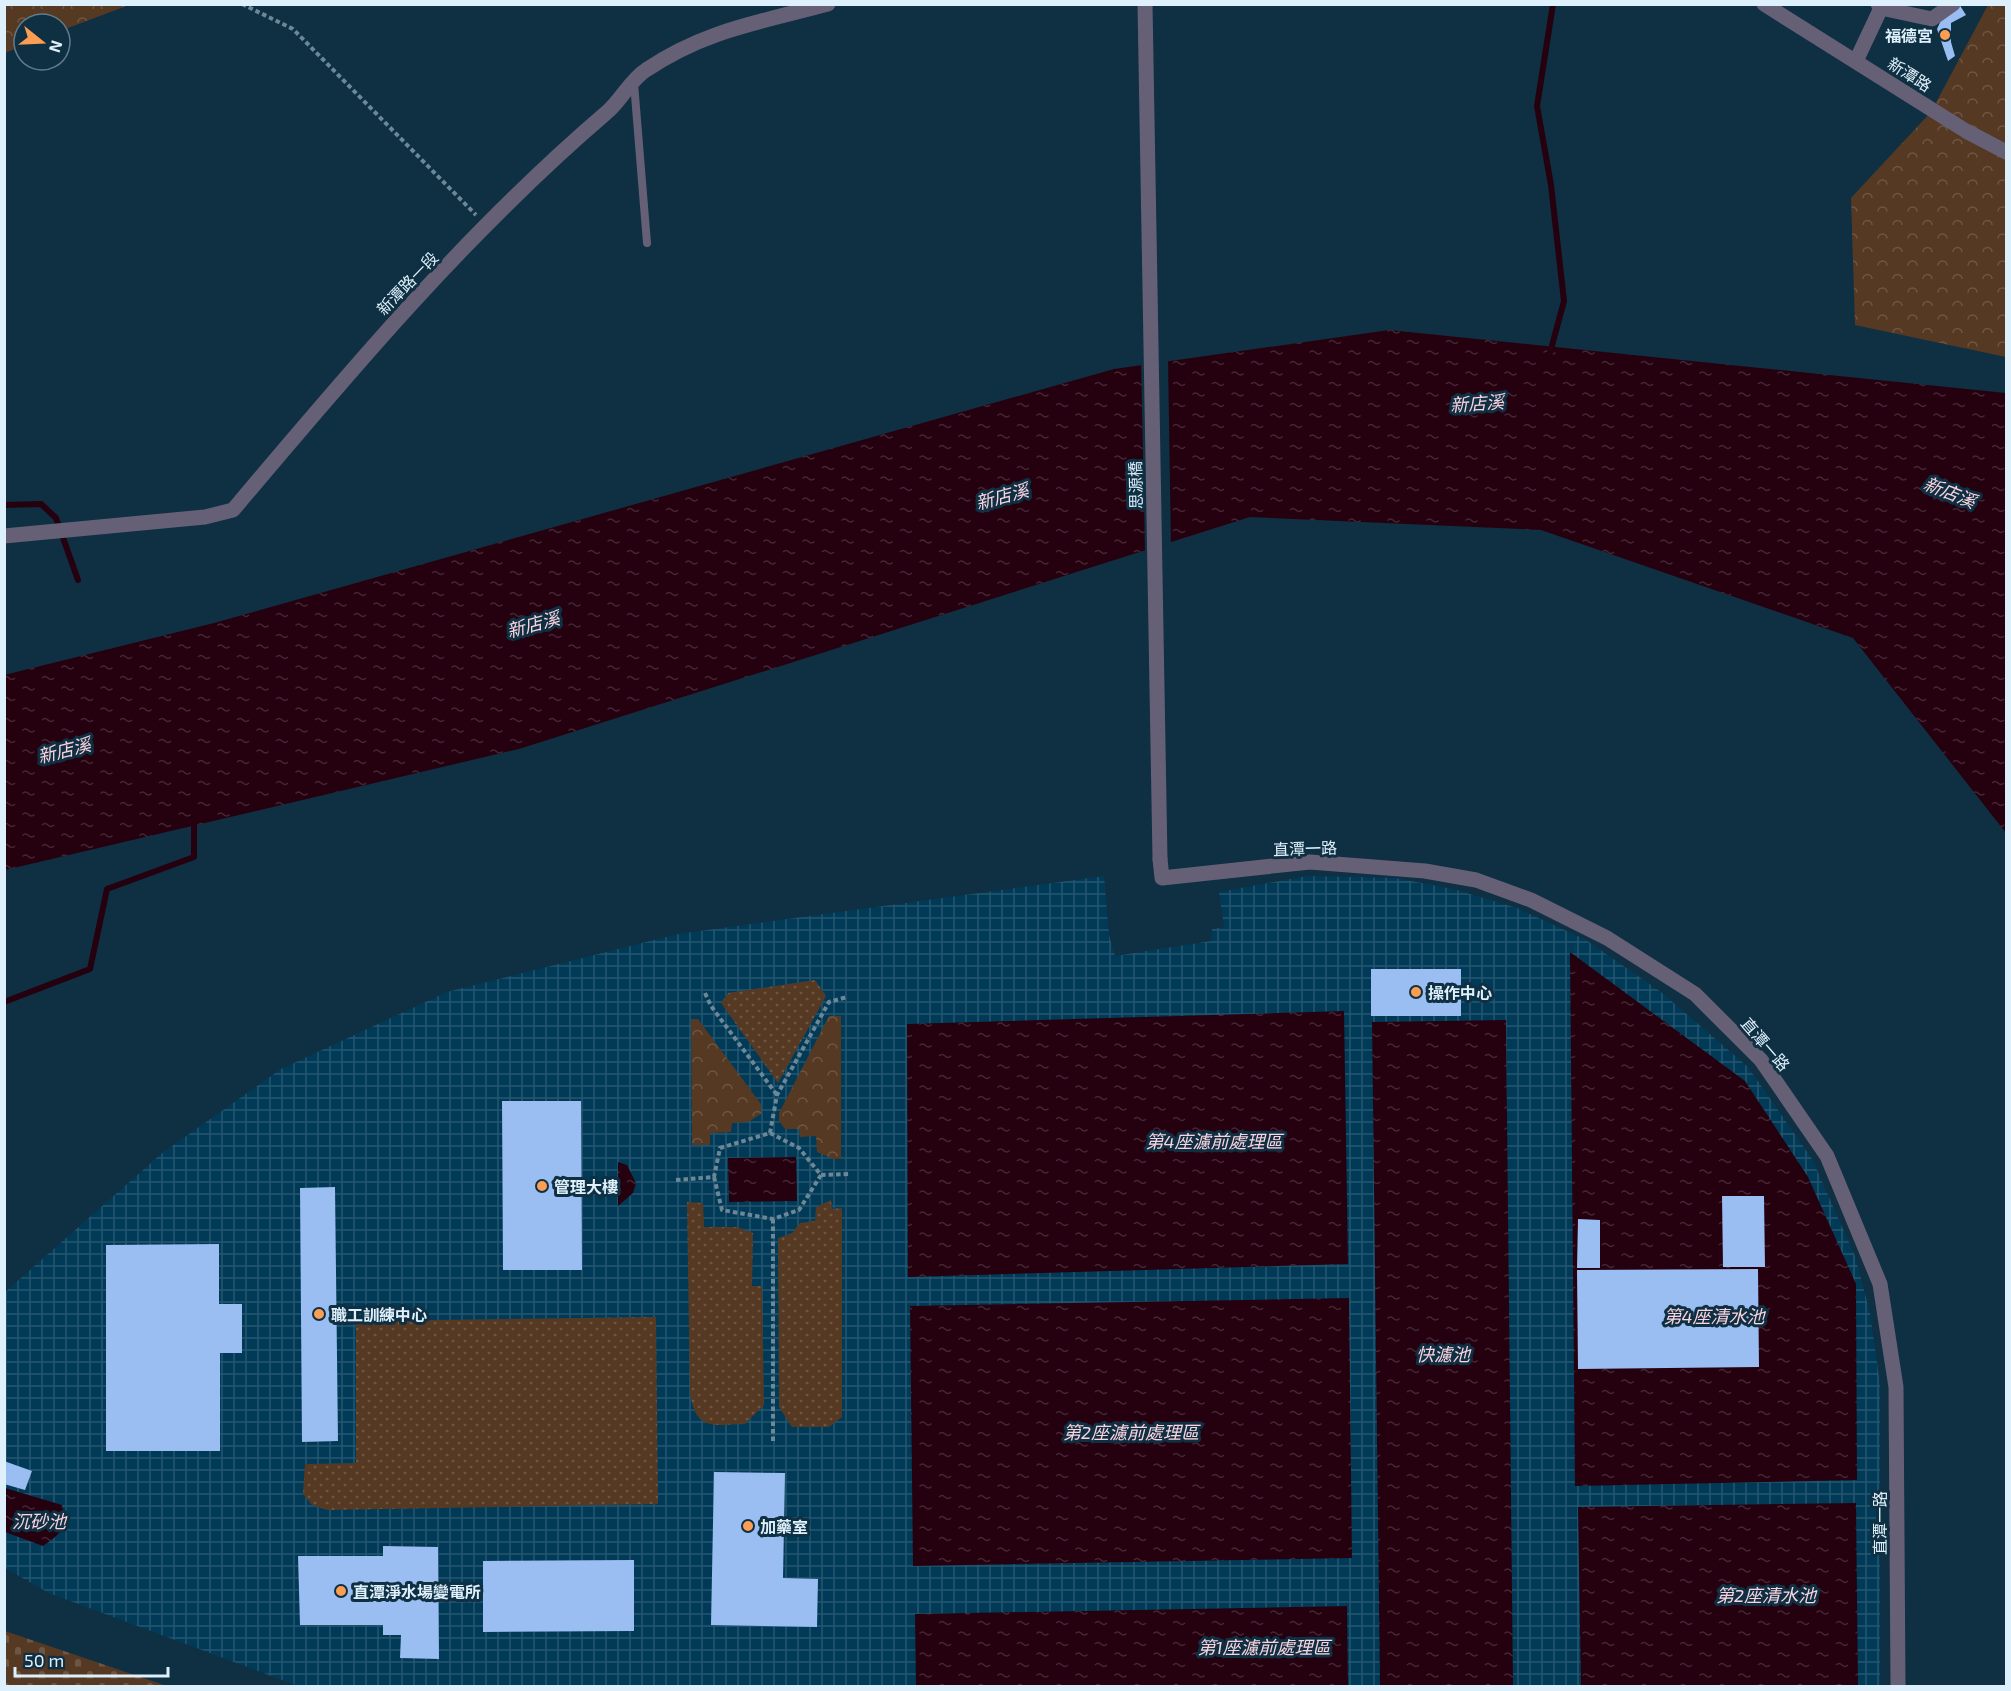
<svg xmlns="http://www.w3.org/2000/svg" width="2011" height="1691" viewBox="0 0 2011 1691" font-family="'Exo 2','Noto Sans TC',sans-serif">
<defs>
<pattern id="industrial-grid" width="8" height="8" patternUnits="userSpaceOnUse" patternTransform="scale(1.5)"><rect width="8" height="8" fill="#003a57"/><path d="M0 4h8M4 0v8" fill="none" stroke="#255770"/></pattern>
<pattern id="grass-dots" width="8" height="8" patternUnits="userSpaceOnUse" patternTransform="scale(1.5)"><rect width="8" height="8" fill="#563923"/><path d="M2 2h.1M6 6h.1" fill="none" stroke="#6e5644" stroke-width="1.8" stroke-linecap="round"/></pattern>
<pattern id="forest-crowns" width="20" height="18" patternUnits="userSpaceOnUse" patternTransform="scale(1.5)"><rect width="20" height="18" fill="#563923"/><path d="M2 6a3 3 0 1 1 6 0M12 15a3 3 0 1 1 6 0" fill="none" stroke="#6e5644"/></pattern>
<pattern id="cemetery-stones" width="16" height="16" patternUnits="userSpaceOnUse" patternTransform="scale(1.5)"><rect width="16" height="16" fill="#563923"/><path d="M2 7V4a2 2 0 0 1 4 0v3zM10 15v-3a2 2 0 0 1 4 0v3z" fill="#6e5644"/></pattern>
<pattern id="water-ripples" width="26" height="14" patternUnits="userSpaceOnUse" patternTransform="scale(1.5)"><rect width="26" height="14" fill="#250110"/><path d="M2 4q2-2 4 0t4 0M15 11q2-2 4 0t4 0" fill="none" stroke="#442634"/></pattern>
</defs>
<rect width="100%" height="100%" fill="#0f2f42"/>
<path fill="url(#industrial-grid)" d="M 1104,876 L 1109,935 L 1115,956 L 1211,941 L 1212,929 L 1224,927 L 1219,892 L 1307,876 L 1395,878 L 1453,889 L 1517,908 L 1586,940 L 1661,992 L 1748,1067 L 1812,1159 L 1855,1256 L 1870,1313 L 1880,1384 L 1880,1686 L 298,1686 L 49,1593 L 5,1568 L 4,1293 L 161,1154 L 281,1069 L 447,992 L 678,934 Z"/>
<g fill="url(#grass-dots)">
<path d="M 815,980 L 826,996 L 778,1083 L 721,1003 L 728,993 Z"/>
<path d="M 831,1200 L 832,1209 L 842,1208 L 842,1417 L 829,1427 L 792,1427 L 779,1407 L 778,1238 L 792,1233 L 800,1223 L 815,1221 L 816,1207 Z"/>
<path d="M 687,1202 L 703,1203 L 704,1227 L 737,1227 L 753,1233 L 752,1286 L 762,1286 L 764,1405 L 745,1424 C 713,1425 696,1431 690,1394 Z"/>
<path d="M 656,1317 L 658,1504 L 327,1510 L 312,1505 L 303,1494 L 305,1464 L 356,1463 L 356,1321 Z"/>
</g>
<g fill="url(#forest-crowns)">
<path d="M 5,4 L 129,4 L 129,5 L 60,31 L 60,24 L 24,24 L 24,45 L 5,53 Z"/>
<path d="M 1988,5 L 2006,5 L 2006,357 L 1855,325 L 1851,198 L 1931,112 Z"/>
<path d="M 829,1016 L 841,1016 L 841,1159 L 833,1159 L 817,1152 L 816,1136 L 800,1137 L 799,1129 L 785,1129 L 779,1121 L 779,1113 Z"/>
<path d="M 691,1019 L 698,1019 L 761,1104 L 761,1114 L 748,1122 L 732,1123 L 731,1132 L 710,1133 L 710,1145 L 692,1145 Z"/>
</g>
<path fill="url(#cemetery-stones)" d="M 5,1631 L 167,1686 L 5,1686 Z"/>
<g fill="url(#water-ripples)">
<path d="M 1389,330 L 2006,393 L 2006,833 L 1853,638 L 1541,530 L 1250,517 L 519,749 L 5,870 L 4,675 L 214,623 L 1114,369 Z"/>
<path d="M 1570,952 L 1745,1081 L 1808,1177 L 1856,1284 L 1857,1480 L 1575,1486 Z"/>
<path d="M 1344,1011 L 1348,1264 L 908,1277 L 907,1024 Z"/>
<path d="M 1506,1020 L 1513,1686 L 1380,1686 L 1372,1022 Z"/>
<path d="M 796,1157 L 797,1201 L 729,1202 L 728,1158 Z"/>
<path d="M 618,1162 L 627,1165 L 636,1183 L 633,1193 L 618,1206 Z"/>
<path d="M 1349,1298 L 1352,1558 L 913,1566 L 910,1306 Z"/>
<path d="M 5,1488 L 62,1505 C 69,1528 61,1533 43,1546 L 5,1532 Z"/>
<path d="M 1856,1503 L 1858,1686 L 1581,1686 L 1578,1507 Z"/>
<path d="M 1347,1606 L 1348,1686 L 916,1686 L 915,1614 Z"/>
</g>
<path fill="#0f2f42" d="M 1168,358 L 1171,545 L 1145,553 L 1141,362 Z"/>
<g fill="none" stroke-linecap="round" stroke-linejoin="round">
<g stroke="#250110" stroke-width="6">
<path d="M 1550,353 L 1564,301 L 1551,185 L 1537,106 L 1553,4"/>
<path d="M 4,505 L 41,504 L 56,518 L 78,580"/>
<path d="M 4,1002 L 90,969 L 107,889 L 194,857 L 194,818"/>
</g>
</g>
<g fill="#9abdf2">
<path d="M 1959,4 L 1966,15 L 1951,23 L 1951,42 L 1955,56 L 1948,61 L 1937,29 L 1943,16 Z"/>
<rect x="1371" y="969" width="90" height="47"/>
<path d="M 502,1101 L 581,1101 L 582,1270 L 503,1270 Z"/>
<path d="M 335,1187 L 338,1441 L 302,1442 L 300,1188 Z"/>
<path d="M 1722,1196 L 1764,1196 L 1765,1267 L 1723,1267 Z"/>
<path d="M 1578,1219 L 1600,1220 L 1600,1268 L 1577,1268 Z"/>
<path d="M 219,1244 L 219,1304 L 242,1304 L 242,1353 L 220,1353 L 220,1451 L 106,1451 L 106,1245 Z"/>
<path d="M 1758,1269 L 1759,1367 L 1578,1369 L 1577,1270 Z"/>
<path d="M 4,1461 L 32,1471 L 25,1490 L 4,1484 Z"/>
<path d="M 714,1472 L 785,1473 L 783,1578 L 818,1579 L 817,1627 L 711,1625 Z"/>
<path d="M 383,1546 L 438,1547 L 439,1659 L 400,1658 L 401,1635 L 383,1635 L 383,1625 L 300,1625 L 298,1556 L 383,1556 Z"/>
<path d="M 634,1560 L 634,1631 L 483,1632 L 483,1561 Z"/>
</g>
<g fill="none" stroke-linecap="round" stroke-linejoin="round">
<g stroke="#6d8797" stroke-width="4" stroke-dasharray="4.5 3" stroke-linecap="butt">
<path d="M 242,4 L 293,29 L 476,215"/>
<path d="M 705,993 L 711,1006 L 777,1095"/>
<path d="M 770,1133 L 777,1095 L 829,1002 L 847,997"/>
<path d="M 714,1177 L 722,1210 L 773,1219 L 799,1210 L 821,1175"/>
<path d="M 676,1180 L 714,1177 L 720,1148 L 770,1133 L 799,1148 L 821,1175 L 851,1174"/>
<path d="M 773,1219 L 773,1443"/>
</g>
<path stroke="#666077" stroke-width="8" d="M 634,83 L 647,243"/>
<g stroke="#666077" stroke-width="15">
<path d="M 1145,4 L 1160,859"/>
<path d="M 1881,8 L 1932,19 L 1953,4"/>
<path d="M 1856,61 L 1881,8 L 1878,4"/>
</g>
<g stroke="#666077" stroke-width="15">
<path d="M 1764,4 L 1966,131 L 2006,152"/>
<path d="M 4,536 L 205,517 L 233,510 C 350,371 468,231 606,113 C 621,101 630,80 646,70 C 705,30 761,22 828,4"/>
<path d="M 1160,859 L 1162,878 L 1310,862 L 1425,871 L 1476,880 L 1531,900 L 1607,938 L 1695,994 L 1761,1060 L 1827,1156 L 1880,1284 L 1896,1387 L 1898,1686"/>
</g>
</g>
<g fill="#fb9e51" stroke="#0f2f42" stroke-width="2">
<circle cx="1945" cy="35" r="6"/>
<circle cx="1416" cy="992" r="6"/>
<circle cx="542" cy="1186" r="6"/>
<circle cx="319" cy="1314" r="6"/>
<circle cx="748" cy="1526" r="6"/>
<circle cx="341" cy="1591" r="6"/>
</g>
<g text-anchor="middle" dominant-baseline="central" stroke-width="6" stroke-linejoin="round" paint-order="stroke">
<g font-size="16" font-weight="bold" fill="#def0fc" stroke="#0f2f42" text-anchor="start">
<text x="1933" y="35" text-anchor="end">福德宮</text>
<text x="1428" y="992">操作中心</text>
<text x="554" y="1186">管理大樓</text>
<text x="331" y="1314">職工訓練中心</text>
<text x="760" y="1526">加藥室</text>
<text x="353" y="1591">直潭淨水場變電所</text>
</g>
<g font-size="16" fill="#def0fc" stroke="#0f2f42">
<text transform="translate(1910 74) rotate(33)">新潭路</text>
<text transform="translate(407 283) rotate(-46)">新潭路一段</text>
<text transform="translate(1135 485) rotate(-91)">思源橋</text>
<text transform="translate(1305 848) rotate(-2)">直潭一路</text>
<text transform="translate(1766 1044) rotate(49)">直潭一路</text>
<text transform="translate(1879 1523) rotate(-90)">直潭一路</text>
</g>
<g font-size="18" font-style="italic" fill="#fbd4df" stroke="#0f2f42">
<text transform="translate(1477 403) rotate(-4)">新店溪</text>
<text transform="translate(1950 492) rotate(22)">新店溪</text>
<text transform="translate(1002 496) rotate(-15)">新店溪</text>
<text transform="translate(533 624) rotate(-15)">新店溪</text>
<text transform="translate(64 750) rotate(-14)">新店溪</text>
<text x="1214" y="1141">第4座濾前處理區</text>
<text x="1714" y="1316">第4座清水池</text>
<text x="1443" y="1354">快濾池</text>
<text x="1131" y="1432">第2座濾前處理區</text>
<text x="39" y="1521">沉砂池</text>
<text x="1766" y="1595">第2座清水池</text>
<text x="1264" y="1647">第1座濾前處理區</text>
</g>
</g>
<rect width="2011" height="1691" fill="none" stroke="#def0fc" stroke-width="12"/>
<g transform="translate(42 42) rotate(108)"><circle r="28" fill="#0f2f42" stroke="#627c8c" stroke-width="1.5"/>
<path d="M0-4.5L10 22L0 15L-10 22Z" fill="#fb9e51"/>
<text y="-9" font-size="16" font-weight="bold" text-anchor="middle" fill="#def0fc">N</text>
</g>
<path d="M15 1667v9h153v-9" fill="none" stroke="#def0fc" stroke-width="3"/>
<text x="24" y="1667" font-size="18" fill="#def0fc" stroke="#0f2f42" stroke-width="4.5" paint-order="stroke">50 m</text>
</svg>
